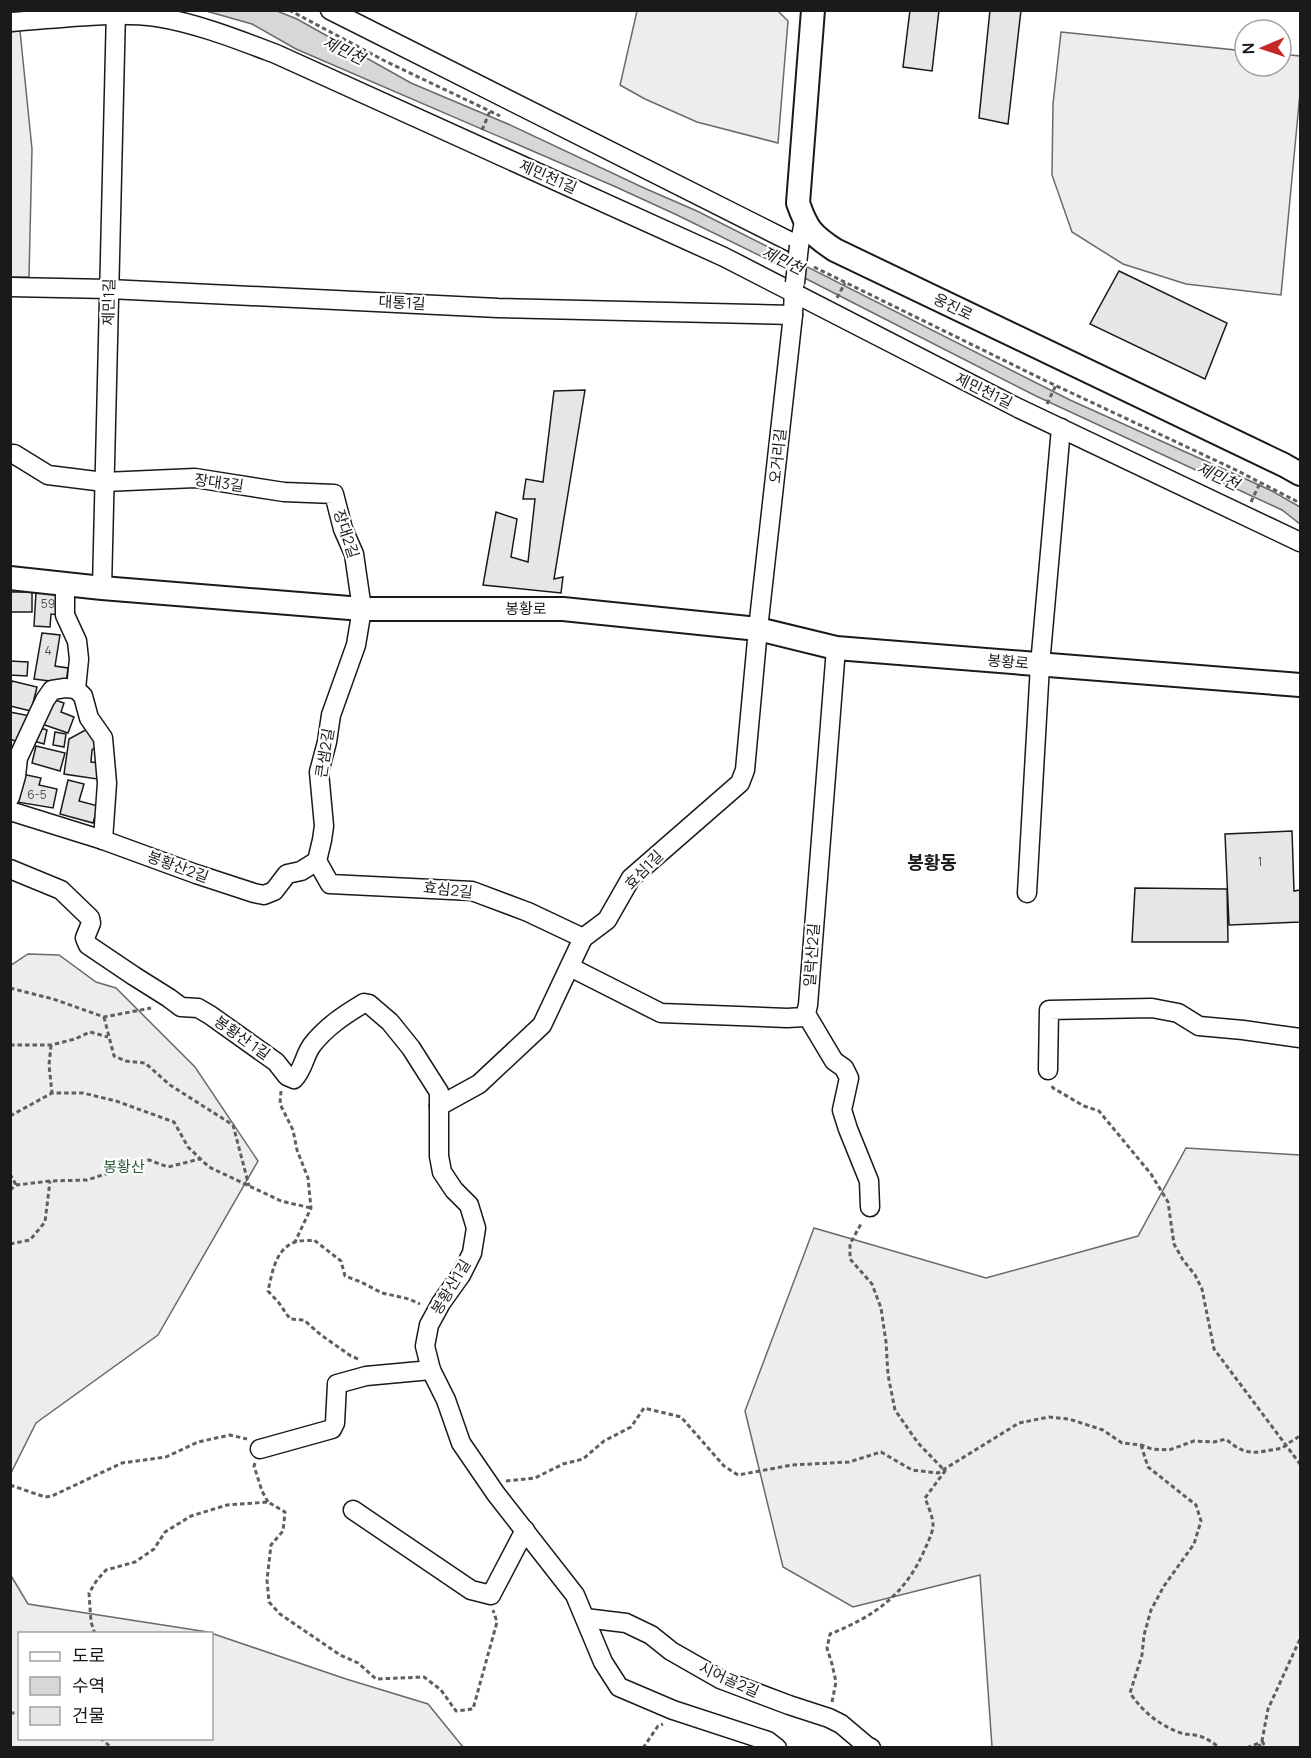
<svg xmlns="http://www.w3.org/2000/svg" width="1311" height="1758" font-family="Manrope,'Noto Sans KR',sans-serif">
<rect width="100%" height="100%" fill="#fff"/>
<g fill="#ededed" stroke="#6a6a6a" stroke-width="1.5" fill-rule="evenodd">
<polygon points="637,11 778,11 788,21 778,143 697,122 645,99 620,85"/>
<polygon points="20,31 32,149 29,277 10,277 10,32"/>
<polygon points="1061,32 1245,51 1245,66 1281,66 1281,54 1300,56 1300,93 1281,295 1186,284 1123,264 1072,232 1052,175 1053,104"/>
<polygon points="28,954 59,955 96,982 116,988 195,1067 258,1161 158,1335 36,1423 11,1473 10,966"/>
<polygon points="1186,1148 1300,1155 1300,1747 992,1747 980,1575 853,1607 783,1567 745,1411 814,1228 986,1278 1138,1236"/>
<path d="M10 1574 28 1604 208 1632 346 1679 428 1704 463 1747H11ZM20 1634H212V1738H20Z"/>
</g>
<polygon fill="#d7d7d7" stroke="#6a6a6a" stroke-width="1.5" points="206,11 277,11 297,19 411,83 508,124 644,188 697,211 1070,400 1270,490 1300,507 1300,524 1282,510 1036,396 787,269 677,215 616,187 296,49 252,24"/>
<g fill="#e6e6e6" stroke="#1a1a1a" stroke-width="1.5">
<polygon points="910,10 939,10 932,71 903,67"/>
<polygon points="990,10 1021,10 1008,124 979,118"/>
<polygon points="1119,271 1227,323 1205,379 1090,324"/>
<polygon points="585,390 554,579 563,577 561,593 483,585 496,512 517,519 511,557 528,562 535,499 523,499 526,479 543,482 554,391"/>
<rect x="10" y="592" width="22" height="20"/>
<polygon points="36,592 61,593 59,615 51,614 50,627 34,626"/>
<polygon points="42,633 60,635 55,666 68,668 66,683 34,679"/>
<polygon points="10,661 28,662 27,676 10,675"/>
<polygon points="12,681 37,687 31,711 10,706 10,689"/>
<polygon points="49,698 64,703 61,712 74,717 68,733 39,723"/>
<polygon points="10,712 30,716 20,743 10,739"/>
<polygon points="38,727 47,730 44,744 34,741"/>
<polygon points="91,727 99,743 92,750 91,762 100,763 97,779 64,774 69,739"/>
<polygon points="55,732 66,734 64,747 53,745"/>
<polygon points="36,746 65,753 60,771 32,763"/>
<polygon points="22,774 41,778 39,785 57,789 53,808 17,802"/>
<polygon points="68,780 84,784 79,801 98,806 93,823 60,814"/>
<polygon points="1292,831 1294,891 1300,890 1300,922 1229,925 1225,834"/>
<polygon points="1135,888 1227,889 1228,942 1132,942"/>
</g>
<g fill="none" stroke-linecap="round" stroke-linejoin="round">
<g stroke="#1a1a1a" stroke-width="21">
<g id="minor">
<polyline points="330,10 799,246 804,222"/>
<path d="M10 22C57 19 111 11 157 17 196 23 239 40 276 54L724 257 1018 408 1300 542"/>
<polyline points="10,287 109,289 498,308 793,315"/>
<polyline points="10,454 14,454 48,475 104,482 195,478 284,492 334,494 343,529 354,554 362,609 356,645 331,715 327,742 319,772 324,826 322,840 317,861 301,871 287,874 274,891 264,895 254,893 196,874 103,840 10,811"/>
<polyline points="65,584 65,615 77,641 79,659 76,689 83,696 89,718 103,738 107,783 103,840"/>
<polyline points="102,588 116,10"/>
<polyline points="10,797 16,776 18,758 45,700 52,690 65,688 76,689"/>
<polyline points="317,861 330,884 472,891 528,912 583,938"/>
<path d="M10 869 61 890 90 918 91 923 85 938 88 945 134 976 169 998 181 1007 198 1008 210 1015 276 1062 287 1076 294 1079C304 1068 304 1056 312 1045 326 1027 344 1015 364 1003L369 1004 390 1022 411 1048 439 1092V1156L442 1172 454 1190 469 1205 476 1228 472 1253 461 1275 441 1303 429 1325 425 1346 431 1370 446 1400 461 1443 496 1494 575 1595 603 1662 619 1687 673 1710 768 1741 777 1748"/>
<polyline points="1027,893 1040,665 1061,428"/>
<polyline points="570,967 661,1013 787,1018 805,1017 808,1005 836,648"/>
<polyline points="806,1014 834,1061 844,1068 849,1078 842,1110 848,1129 869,1181 870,1207"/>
<polyline points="1048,1070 1049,1010 1152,1008 1178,1013 1199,1026 1243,1030 1300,1038"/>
<polyline points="439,1106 479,1084 542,1025 583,938 607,920 631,878 740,783 745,770 758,629 793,315 794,285"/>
<polyline points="260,1449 332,1429 335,1423 337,1384 366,1376 431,1370"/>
<polyline points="353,1510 471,1590 491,1595 525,1530"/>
<polyline points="585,1618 626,1623 651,1635 671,1651 720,1679 789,1705 829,1718 841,1724 867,1746 871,1748"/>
</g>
</g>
<g stroke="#1a1a1a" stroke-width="26">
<g id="major">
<path d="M813 10 798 203C807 229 812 235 835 250L1284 465 1300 474"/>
<polyline points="10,578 102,588 362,609 563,609 758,629 836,648 1300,685"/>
</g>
</g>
<g stroke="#5f5f5f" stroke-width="3" stroke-dasharray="4.5 3" stroke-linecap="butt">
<polyline points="289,10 385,61 500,116"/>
<polyline points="482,130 490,111"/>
<polyline points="814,267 1046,381 1236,470 1300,503"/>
<polyline points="837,298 845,283"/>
<polyline points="1047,404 1056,385"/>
<polyline points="1251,502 1260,483"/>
<polyline points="10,988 53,999 104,1017 151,1008"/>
<polyline points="104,1017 114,1056 126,1061 145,1063 170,1085 233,1125 249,1186"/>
<polyline points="10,1045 51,1045 75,1039 90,1032 108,1037"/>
<polyline points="51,1045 49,1065 52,1093"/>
<polyline points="1052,1086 1053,1088 1084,1106 1099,1111 1151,1174 1168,1202 1174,1244 1183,1260 1195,1275 1202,1289 1214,1349 1300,1464"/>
<polyline points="281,1091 280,1104 293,1130 297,1150 308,1178 311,1208 295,1242"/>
<polyline points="10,1116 52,1093 83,1093 116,1101 174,1122 188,1147 209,1167 281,1201 311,1208"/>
<polyline points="10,1174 16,1185"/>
<polyline points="10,1190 16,1185 50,1181 87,1180 149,1160 168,1167 200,1159"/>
<polyline points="10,1244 30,1240 45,1222 50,1181"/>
<path d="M358 1359 351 1356 321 1335 304 1320 290 1319 279 1303 268 1291C272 1274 275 1249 295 1242 300 1240 308 1241 314 1240L341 1261 345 1276 361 1282 382 1293 409 1299 420 1304"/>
<path d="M1141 1445 1148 1467 1196 1505 1201 1521 1194 1544 1164 1586 1151 1610 1144 1635 1142 1655 1130 1693C1143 1712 1159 1725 1181 1733 1187 1735 1193 1734 1199 1736 1207 1738 1213 1743 1220 1748"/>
<polyline points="255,1463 254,1466 262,1491 268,1502"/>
<path d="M506 1481 535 1478 563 1464 583 1459 604 1441 631 1427 644 1408 681 1417 724 1466 738 1475 792 1465 849 1462 881 1452 912 1470 938 1473 1019 1423 1049 1417 1069 1419 1103 1430 1122 1443 1141 1445 1152 1449 1169 1450 1194 1441 1214 1442 1226 1439C1247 1458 1257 1452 1283 1448 1287 1442 1295 1441 1300 1435"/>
<polyline points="10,1485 45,1497 52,1496 122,1463 166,1457 198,1442 230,1435 247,1439"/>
<polyline points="95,1634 91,1622 89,1593 97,1580 106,1570 135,1562 154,1549 165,1532 191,1516 227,1505 268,1502 285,1512 283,1531 271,1545 267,1580 269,1602 280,1614 340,1655 358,1663 376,1679 424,1677 441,1690 456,1711 473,1709 497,1622 493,1610"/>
<path d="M832 1702 836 1682 832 1664 827 1648 830 1634C873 1617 905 1595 924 1551 927 1544 933 1533 933 1525 933 1517 928 1506 925 1498L945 1471 918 1443 895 1410 888 1375 886 1342 881 1308 872 1284 850 1259V1244L862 1222"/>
<polyline points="10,1713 20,1713"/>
<polyline points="100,1738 112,1748"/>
<polyline points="1262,1741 1266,1748"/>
<polyline points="643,1748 658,1726 663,1724"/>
<polyline points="1247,1748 1261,1742"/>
<polyline points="1258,1748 1262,1741 1268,1709 1300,1639"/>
</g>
<use href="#minor" stroke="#fff" stroke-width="18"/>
<use href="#major" stroke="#fff" stroke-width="22"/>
<g stroke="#1a1a1a" stroke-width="21" stroke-linecap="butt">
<polyline id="minor-bridge" points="795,283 799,246"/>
</g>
<use href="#minor-bridge" stroke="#fff" stroke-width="18"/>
</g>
<g text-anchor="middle" stroke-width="4.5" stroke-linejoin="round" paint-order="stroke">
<g font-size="12" fill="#4d4d4d">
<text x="48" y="608">59</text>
<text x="48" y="655">4</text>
<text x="37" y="799">6-5</text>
<text x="1260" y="866">1</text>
</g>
<g font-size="15" fill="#1a1a1a" stroke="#fff">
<text transform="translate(548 177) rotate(24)" y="5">제민천1길</text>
<text transform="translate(109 302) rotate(-89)" y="5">제민1길</text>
<text transform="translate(402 303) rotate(3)" y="5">대통1길</text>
<text transform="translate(953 307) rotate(26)" y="5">웅진로</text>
<text transform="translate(984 391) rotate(26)" y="5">제민천1길</text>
<text transform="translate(778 456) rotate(-84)" y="5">오거리길</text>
<text transform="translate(219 483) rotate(8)" y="5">장대3길</text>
<text transform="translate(346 534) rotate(72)" y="5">장대2길</text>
<text x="526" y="614">봉황로</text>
<text transform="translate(1008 662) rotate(5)" y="5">봉황로</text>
<text transform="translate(325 753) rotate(-81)" y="5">큰샘2길</text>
<text transform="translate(178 867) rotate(20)" y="5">봉황산2길</text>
<text transform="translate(644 870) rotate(-46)" y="5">효심1길</text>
<text transform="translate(448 890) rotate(6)" y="5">효심2길</text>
<text transform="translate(812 955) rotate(-86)" y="5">일락산2길</text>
<text transform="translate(242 1038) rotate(35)" y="5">봉황산 1길</text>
<text transform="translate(451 1287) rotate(-59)" y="5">봉황산1길</text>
<text transform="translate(729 1680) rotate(24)" y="5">시어골2길</text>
</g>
<g font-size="15" fill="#2b5a34" stroke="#fff">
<text x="124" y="1172">봉황산</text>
</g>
<g font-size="16" font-style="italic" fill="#1a1a1a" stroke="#fff">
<text transform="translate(344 50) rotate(26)" y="6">제민천</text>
<text transform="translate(783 260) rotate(26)" y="6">제민천</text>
<text transform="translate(1218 476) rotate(25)" y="6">제민천</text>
</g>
<g font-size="18" font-weight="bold" fill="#1a1a1a" stroke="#fff">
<text x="932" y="869">봉황동</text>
</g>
</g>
<rect width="1311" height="1758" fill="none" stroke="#1a1a1a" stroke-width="24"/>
<rect x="18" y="1632" width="195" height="108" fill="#ffffff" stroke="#a3a3a3" stroke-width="1.5"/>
<rect x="30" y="1652" width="30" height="9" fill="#ffffff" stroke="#a3a3a3" stroke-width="1.5"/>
<text x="72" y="1662" font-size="18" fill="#1a1a1a">도로</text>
<rect x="30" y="1677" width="30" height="18" fill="#d7d7d7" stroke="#a3a3a3" stroke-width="1.5"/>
<text x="72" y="1692" font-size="18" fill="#1a1a1a">수역</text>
<rect x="30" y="1707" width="30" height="18" fill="#e6e6e6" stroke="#a3a3a3" stroke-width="1.5"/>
<text x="72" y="1722" font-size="18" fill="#1a1a1a">건물</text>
<g transform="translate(1263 48) rotate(268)"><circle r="28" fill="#ffffff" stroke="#a3a3a3" stroke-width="1.5"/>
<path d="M0-4.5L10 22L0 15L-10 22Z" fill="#c62828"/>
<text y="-9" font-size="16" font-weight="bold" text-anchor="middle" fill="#1a1a1a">N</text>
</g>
</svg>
